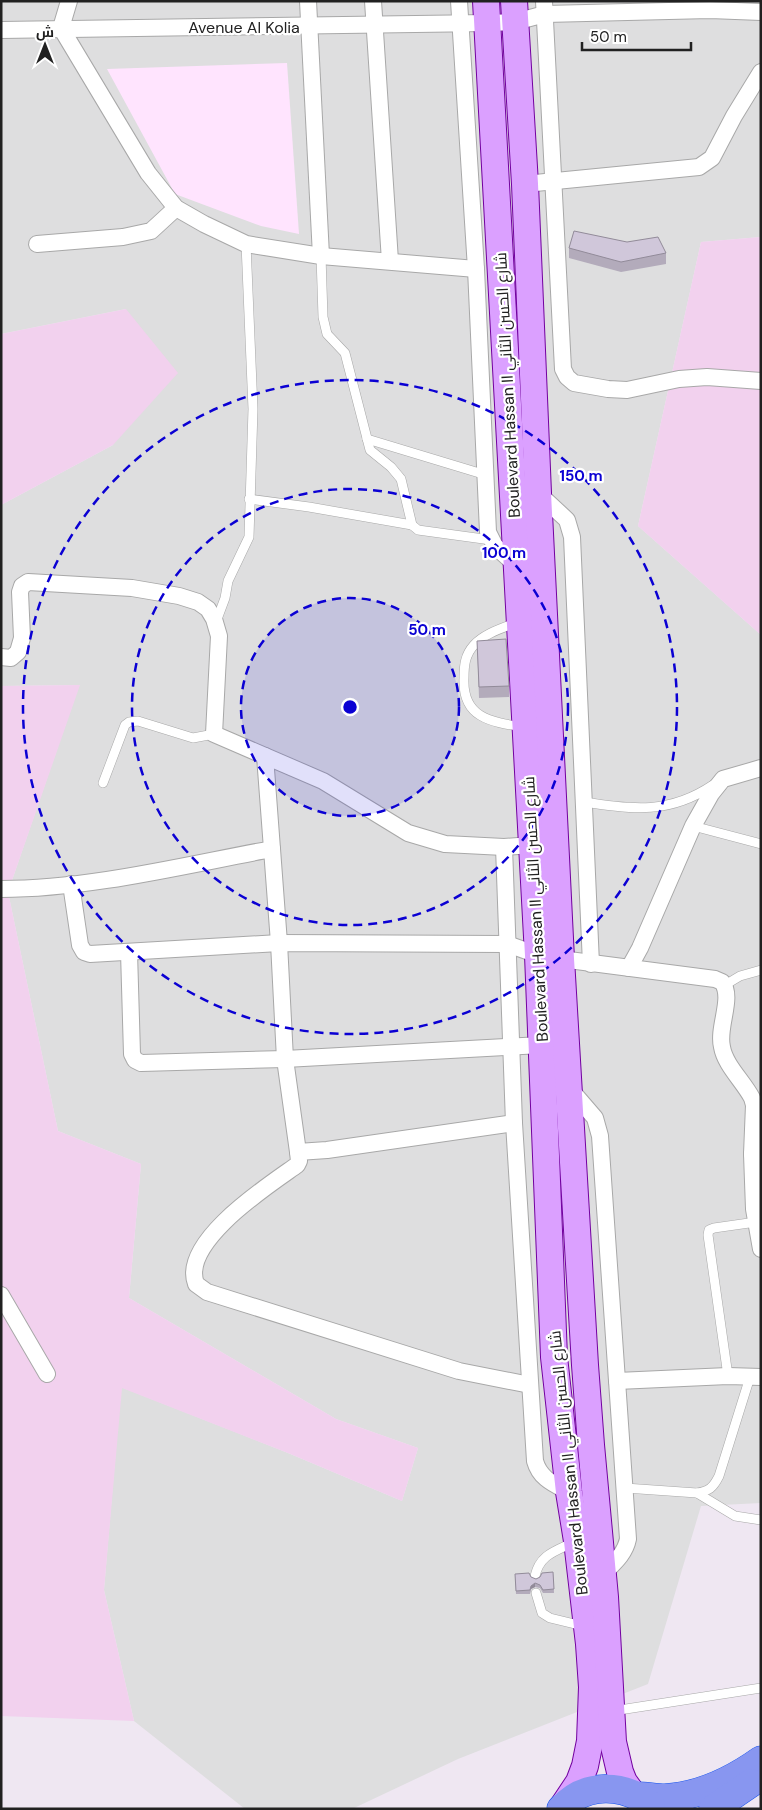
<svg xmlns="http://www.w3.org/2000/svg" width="762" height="1810" font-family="'DM Sans',Cairo,sans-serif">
<rect width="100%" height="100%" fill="#efe7f2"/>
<polygon fill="#dededf" points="1,1 761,1 761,237 701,242 638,526 761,635 761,1503 701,1506 648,1684 458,1759 352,1809 245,1809 134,1721 104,1590 121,1387 288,1453 402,1501 418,1448 336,1419 129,1298 141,1164 58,1131 8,892 79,685 1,686 1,505 113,445 126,309 1,334"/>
<polygon fill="#ffe4fe" points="287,63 299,234 261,226 175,194 107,69"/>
<g fill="#f2d1ee">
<polygon points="761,237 761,635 638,526 701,242"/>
<polygon points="126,309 178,373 113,445 1,505 1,334"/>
<polygon points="80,685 8,892 58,1131 141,1164 129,1298 336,1419 418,1448 402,1501 288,1453 122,1388 104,1590 134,1721 1,1716 1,686"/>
</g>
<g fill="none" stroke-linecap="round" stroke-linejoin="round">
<g stroke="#a8a8a8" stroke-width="10">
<g id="lane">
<polyline points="321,256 323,317 327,334 345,353 370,450 391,467 401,479 412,525 418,530 491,540"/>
<polyline points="367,439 486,475"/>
<polyline points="249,499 309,507 412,525"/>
<polyline points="216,622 225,598 228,581 249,537 253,409 246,244"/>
<path d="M518 622C503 628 485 633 474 645 465 655 464 665 464 678 462 718 491 722 523 727"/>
<polyline points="103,783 125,725 129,722 138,721 193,738 214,734"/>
<path d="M584 802C633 810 670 814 713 785"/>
<polyline points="693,826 761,844"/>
<polyline points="725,985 740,976 761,970"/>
<polyline points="728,1376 708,1235 709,1230 714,1228 756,1222"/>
<path d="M625 1488 697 1493C709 1491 713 1488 719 1476L750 1377"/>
<polyline points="697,1493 735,1516 761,1520"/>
<path d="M535 1576C540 1554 556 1551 574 1542"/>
<polyline points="536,1593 542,1613 550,1618 583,1626"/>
<polyline points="613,1711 761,1688"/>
</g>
</g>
<g stroke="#a8a8a8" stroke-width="18">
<g id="street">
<polyline points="69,1 61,28 148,173 176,208 204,224 246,244 321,256 476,269"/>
<polyline points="308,1 321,256"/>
<polyline points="373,1 390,261"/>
<polyline points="459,1 476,269 488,532 495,546 517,566"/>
<polyline points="544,1 563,369 567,377 574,383 608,389 627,390 679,379 707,377 761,381"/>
<polyline points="1,30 487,23 515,22 545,14 710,10 761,12"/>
<polyline points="525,184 699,167 712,158 734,116 761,72"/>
<polyline points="37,244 123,237 151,231 176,208"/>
<polyline points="538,493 567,520 572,537 591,964"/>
<polyline points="1,657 11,658 18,652 22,638 20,592 22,586 28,582 132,588 179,596 198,602 208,609 214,619 219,636 214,734 323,781 408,833 445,844 504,847 532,845"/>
<polyline points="265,756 272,849"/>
<path d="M504 847 514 1123 535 1461C540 1479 554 1484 569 1492"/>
<path d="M71 884 80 945 84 952 90 954 279 943 507 944 538 955 561 959 715 979 722 982C734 998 717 1027 722 1047 725 1065 743 1081 752 1098L754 1105 752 1154H761"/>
<path d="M1 889C90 889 185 865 272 849L279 943 285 1059 298 1152 327 1150 514 1123"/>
<polyline points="129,952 132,1054 135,1060 141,1063 285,1059 542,1045"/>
<polyline points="629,968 640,948 693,826 711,794 723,779 761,768"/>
<path d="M570 1089 595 1118 600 1136 628 1539C625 1554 614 1563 603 1574"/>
<path d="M298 1152 299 1161 297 1165C269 1185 180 1242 196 1284L207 1292 459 1371 530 1385"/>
<polyline points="752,1154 754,1209 761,1249"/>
<polyline points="1,1295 47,1374"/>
<polyline points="617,1381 728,1376 761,1377"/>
</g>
</g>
<g stroke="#72009f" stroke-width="28">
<g id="primary">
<polyline points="486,1 538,955 554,1357 569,1492 577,1541 589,1644 592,1687 590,1741 585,1766 579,1782 561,1809"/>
<polyline points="514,1 525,184 538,493 561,959 585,1365 591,1445 605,1597 613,1742 620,1772 624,1782 632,1793"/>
</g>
</g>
<g stroke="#1756ed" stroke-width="29">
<g id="highway">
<path d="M638 1796C646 1796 656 1798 665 1798 699 1796 733 1780 761 1760"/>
<path d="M561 1809C585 1782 625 1783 651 1806"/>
<polyline points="713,1809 751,1783"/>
</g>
</g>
<use href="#lane" stroke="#fff" stroke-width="9"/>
<use href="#street" stroke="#fff" stroke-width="16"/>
<use href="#primary" stroke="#dba0ff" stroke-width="26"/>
<use href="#highway" stroke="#8896f0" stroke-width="28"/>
</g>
<g fill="#b3abbb">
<polygon points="569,248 666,253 666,264 621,272 569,258"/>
<polygon points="477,641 509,686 509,697 479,698"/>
<polygon points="553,1572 554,1593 543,1593 540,1588 535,1587 531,1589 530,1594 516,1594 515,1574 536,1579"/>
</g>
<polygon fill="#928b99" points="535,1583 535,1587 531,1589 530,1594 531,1586"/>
<g fill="#d0c7da" stroke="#928b99">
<polygon points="574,231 627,242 658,237 666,253 621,262 569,248"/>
<polygon points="506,639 509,686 479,687 477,641"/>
<polygon points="553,1572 554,1589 543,1590 540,1585 535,1583 531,1586 530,1590 516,1591 515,1574 529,1573 531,1577 536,1579 540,1577 542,1573"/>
</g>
<circle cx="350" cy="707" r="109" fill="#0b00d3" fill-opacity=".12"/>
<g fill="none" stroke="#0b00d3" stroke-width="2.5" stroke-dasharray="9 6">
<circle cx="350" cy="707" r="109"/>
<circle cx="350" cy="707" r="218"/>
<circle cx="350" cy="707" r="327"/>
</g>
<g text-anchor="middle" stroke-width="4.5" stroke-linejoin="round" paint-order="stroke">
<g font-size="16" fill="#212121" stroke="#fff">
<text x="244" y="33">Avenue Al Kolia</text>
<text transform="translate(507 385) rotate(-93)" y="6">Boulevard Hassan II شارع الحسن الثاني</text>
<text transform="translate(535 909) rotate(-93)" y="6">Boulevard Hassan II شارع الحسن الثاني</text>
<text transform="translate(568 1463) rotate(-96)" y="6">Boulevard Hassan II شارع الحسن الثاني</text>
</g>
</g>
<circle cx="350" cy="707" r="8" fill="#0b00d3" stroke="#fff" stroke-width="2.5"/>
<g font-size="15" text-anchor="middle" font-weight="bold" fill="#0b00d3" stroke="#fff" stroke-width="4.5" stroke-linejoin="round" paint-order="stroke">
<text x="581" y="481">150 m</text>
<text x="504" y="558">100 m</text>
<text x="427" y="635">50 m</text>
</g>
<rect width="762" height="1810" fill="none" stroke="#212121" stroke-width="5"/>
<g transform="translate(45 45)" stroke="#ffffff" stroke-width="4" paint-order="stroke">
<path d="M0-4L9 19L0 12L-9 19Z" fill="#212121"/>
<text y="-8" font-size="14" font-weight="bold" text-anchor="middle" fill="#212121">ش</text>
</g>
<path d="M582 42v8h109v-8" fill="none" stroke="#212121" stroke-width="2.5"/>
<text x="590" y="42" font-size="15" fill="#212121" stroke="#ffffff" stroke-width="4" paint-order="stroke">50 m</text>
</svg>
